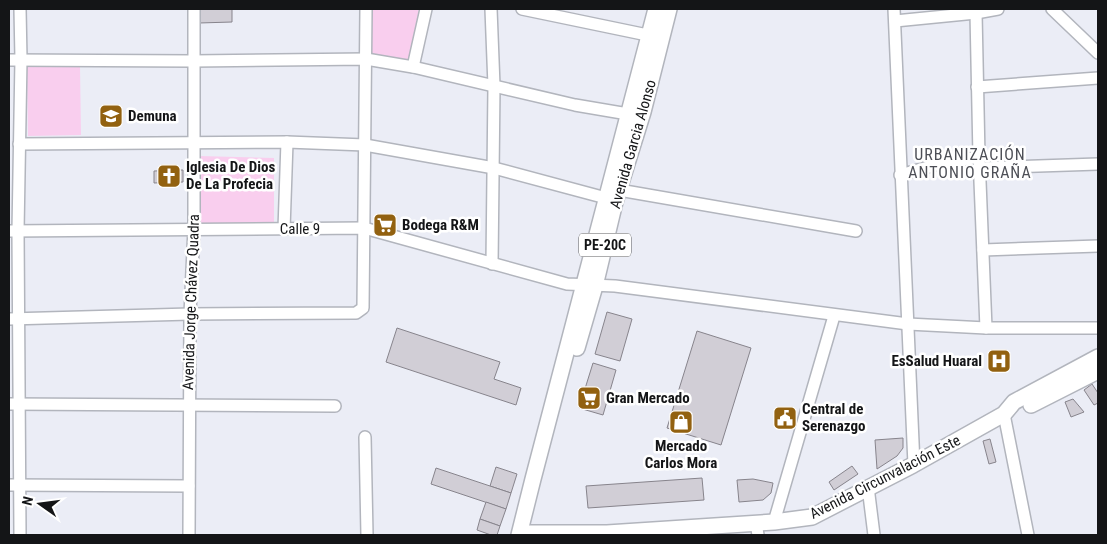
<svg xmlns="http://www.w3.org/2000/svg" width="1107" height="544" font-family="'Roboto Condensed',sans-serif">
<rect width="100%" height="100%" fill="#ebedf6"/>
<g fill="#f9ceee">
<polygon points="370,9 419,9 408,61 370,57"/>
<polygon points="80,66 81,135 28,136 27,67"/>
<polygon points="199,156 274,158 274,227 197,226"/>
</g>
<g fill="#d1ced6" stroke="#87848c">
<polygon points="199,9 232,9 232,22 199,23"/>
<polygon points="183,170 183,182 154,183 154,171"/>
<polygon points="607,312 632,319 620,361 595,354"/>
<polygon points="397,328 500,362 494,379 521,388 516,405 386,362"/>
<polygon points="697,331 751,348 721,445 667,428"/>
<polygon points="593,363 616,370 603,415 579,408"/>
<polygon points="1092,384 1098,393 1098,403 1094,405 1084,390"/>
<polygon points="1073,399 1084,412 1071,417 1065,402"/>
<polygon points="903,438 903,448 897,456 877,469 875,440"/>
<polygon points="990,439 996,462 989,464 983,441"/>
<polygon points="852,466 858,474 834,490 829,482"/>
<polygon points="496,467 517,474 511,493 490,486"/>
<polygon points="436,468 511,493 506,509 431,484"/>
<polygon points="702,478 704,500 588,508 586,486"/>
<polygon points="753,479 773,483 771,493 763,500 739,502 737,480"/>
<polygon points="486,502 506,509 500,526 480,519"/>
<polygon points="480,519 500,526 497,535 491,535 477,530"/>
</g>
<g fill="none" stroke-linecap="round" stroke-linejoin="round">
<g stroke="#b2b5bd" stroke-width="14">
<g id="minor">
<polyline points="20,9 21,59 18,231 20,535"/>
<polyline points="491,9 494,86 492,264"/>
<polyline points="522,9 657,37"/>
<polyline points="894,9 914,465"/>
<polyline points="1052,9 1098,53"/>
<polyline points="976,13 979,157 986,328"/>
<polyline points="895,21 976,13 998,9"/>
<polyline points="9,60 193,61 366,59 413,67 575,105 628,114 636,113"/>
<polyline points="413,67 426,9"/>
<polyline points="977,87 1098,78"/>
<polyline points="19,144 287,142 365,145 494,168 606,198"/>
<polyline points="980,168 1098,164"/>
<polyline points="900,175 939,164 979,157"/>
<polyline points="619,190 856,231"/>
<polyline points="284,229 287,142"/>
<polyline points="9,231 364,228 567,284 615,286 908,324 986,328 1098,328"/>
<polyline points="983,250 1098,246"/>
<polyline points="9,319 190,314 356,313 363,308 366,9"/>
<polyline points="9,404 335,406"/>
<polyline points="1004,414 1028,535"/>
<polyline points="365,437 367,535"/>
<polyline points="9,485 189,486"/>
<polyline points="868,487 874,535"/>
<polyline points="774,522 834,316"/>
<polyline points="756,523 758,535"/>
<polyline points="189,535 190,314 194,228 194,9"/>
</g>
</g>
<g stroke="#b2b5bd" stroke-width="18">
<g id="major">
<polyline points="577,348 595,286 615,202 643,112 669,9"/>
<polyline points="1031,405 1098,371"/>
<polyline points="521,533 607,533 774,522 812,517 913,465 1004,414 1014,402 1098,357"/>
<polyline points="519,535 533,479 656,9"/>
</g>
</g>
<use href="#minor" stroke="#fff" stroke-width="11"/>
<use href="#major" stroke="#fff" stroke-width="15"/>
</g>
<defs>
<g id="school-square" transform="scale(1.25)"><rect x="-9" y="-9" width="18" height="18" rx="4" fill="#926110" stroke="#fff"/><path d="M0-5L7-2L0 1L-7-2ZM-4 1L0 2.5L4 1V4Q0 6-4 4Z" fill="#fff"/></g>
<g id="church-square" transform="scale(1.25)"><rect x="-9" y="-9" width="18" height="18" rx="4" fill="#926110" stroke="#fff"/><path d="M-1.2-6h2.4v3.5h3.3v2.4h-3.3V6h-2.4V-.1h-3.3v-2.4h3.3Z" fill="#fff"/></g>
<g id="supermarket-square" transform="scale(1.25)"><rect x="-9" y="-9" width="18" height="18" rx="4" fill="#926110" stroke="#fff"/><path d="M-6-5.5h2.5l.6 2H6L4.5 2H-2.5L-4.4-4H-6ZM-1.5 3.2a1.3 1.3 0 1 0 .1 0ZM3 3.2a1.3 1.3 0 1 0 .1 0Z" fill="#fff"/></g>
<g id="hospital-square" transform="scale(1.25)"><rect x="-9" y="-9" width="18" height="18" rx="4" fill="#926110" stroke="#fff"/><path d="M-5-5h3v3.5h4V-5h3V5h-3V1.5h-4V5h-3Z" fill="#fff"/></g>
<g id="civic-square" transform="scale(1.25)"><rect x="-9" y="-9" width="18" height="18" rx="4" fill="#926110" stroke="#fff"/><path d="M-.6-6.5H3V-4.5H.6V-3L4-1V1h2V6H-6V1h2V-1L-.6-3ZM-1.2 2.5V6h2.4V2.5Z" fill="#fff"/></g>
<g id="shop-square" transform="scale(1.25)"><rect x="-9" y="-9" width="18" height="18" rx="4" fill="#926110" stroke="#fff"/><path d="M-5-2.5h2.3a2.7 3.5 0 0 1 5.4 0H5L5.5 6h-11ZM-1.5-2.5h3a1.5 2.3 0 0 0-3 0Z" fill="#fff"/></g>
</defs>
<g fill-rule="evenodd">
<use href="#school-square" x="111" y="116"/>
<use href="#church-square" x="169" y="176"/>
<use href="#supermarket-square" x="385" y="225"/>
<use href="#hospital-square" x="999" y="361"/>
<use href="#supermarket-square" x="589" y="398"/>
<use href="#civic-square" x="785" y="418"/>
<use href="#shop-square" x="681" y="422"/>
</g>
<g text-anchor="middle" stroke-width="5" stroke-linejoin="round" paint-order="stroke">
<rect fill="#fff" stroke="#5a5b5d" stroke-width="1" x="579" y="233.5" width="52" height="23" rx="4"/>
<g font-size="14" font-weight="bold" fill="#141517">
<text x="605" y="250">PE-20C</text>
</g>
<g font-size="15" font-weight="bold" fill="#141517" stroke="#fff" text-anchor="start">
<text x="128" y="121">Demuna</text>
<text x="186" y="172">Iglesia De Dios<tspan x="186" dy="17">De La Profecia</tspan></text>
<text x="402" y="230">Bodega R&amp;M</text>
<text x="982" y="366" text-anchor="end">EsSalud Huaral</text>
<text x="606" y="403">Gran Mercado</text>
<text x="802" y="414">Central de<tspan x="802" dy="17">Serenazgo</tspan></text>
<text x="681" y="451" text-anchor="middle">Mercado<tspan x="681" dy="17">Carlos Mora</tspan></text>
</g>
<g font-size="15" fill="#141517" stroke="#fff">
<text transform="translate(633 144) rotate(-74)" y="5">Avenida Garcia Alonso</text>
<text x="300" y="234">Calle 9</text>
<text transform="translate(191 302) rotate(-88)" y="5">Avenida Jorge Chávez Quadra</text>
<text transform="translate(885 477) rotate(-27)" y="5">Avenida Circunvalación Este</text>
</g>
<g font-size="16" letter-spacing="1" fill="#4d4f56" stroke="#fff">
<text x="970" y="160">URBANIZACIÓN<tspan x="970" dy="18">ANTONIO GRAÑA</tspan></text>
</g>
</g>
<rect width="1107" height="544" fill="none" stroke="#141517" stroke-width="20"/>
<g transform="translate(40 504) rotate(284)" stroke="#ffffff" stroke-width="4" paint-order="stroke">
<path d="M0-4L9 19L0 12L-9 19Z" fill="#141517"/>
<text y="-8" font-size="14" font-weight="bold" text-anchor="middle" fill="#141517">N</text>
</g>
</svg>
